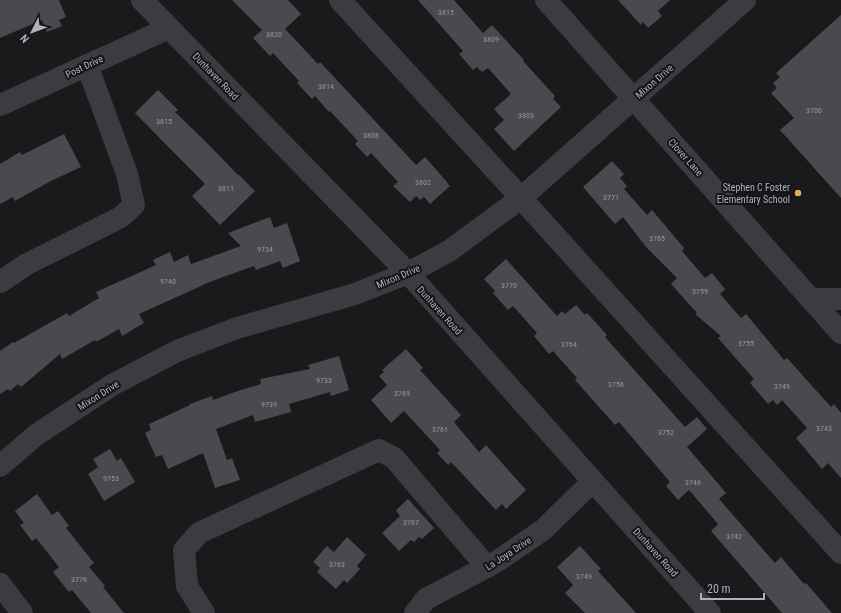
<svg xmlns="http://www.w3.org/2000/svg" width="841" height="613" font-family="'Roboto Condensed',sans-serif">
<rect width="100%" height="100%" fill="#1a1a1c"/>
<g fill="#494a4e">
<polygon points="0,0 59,0 66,17 59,20 62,26 47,32 42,20 0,38"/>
<polygon points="232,0 288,0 301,14 285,29 318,64 320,62 416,165 425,157 447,182 447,183 450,186 430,204 424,197 420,200 416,196 410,202 393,186 398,182 371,153 367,157 355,144 358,141 330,111 329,112 315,96 312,99 297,83 299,81 273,53 270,56 253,38 262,30"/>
<polygon points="418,0 454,0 483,33 492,25 524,60 523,61 555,96 553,99 561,107 514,151 494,129 504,120 494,109 511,94 488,68 482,72 477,67 473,70 459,54 463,51"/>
<polygon points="618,0 670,0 658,11 662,16 648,28 643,22 641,25"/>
<polygon points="841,15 841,198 780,130 794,118 771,93 777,88 773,83 780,77 776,73"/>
<polygon points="158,90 178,110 175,112 208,144 238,175 239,175 255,191 220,225 192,196 205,184 135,113"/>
<polygon points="64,134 81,167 49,182 15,201 13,197 0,204 0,164 20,152 22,155"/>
<polygon points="612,161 624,174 620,178 627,186 624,189 647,215 652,210 684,248 682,251 705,278 712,273 725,289 720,294 741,318 746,314 784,360 787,358 831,407 834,404 841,413 841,478 828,463 822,469 796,438 807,428 782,400 777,405 773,400 768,404 750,383 754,379 718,338 721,336 695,314 697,313 671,284 677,278 646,247 623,217 615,224 583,187"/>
<polygon points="270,217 274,228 287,223 300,261 283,268 280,261 256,270 254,266 212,281 139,314 144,323 122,336 119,329 96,342 95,340 62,359 60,354 21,387 18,384 10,391 8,389 0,394 0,351 13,342 14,343 67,313 69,316 99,298 96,292 156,265 153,260 170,252 174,262 188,255 191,264 241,246 228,233"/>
<polygon points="506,259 557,316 562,311 565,314 576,305 585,315 587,313 607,335 605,337 685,427 697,417 707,429 687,447 726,493 719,499 775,563 781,557 804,584 806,583 832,613 782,613 711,531 718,524 689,490 678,500 666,486 670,482 619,422 615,425 575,380 577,378 553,351 549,354 534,336 537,333 513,306 508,310 493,293 495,291 484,279"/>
<polygon points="406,349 423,368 420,370 461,415 454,422 479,452 486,445 526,490 506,509 502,504 496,510 451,462 448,465 437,453 440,450 404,411 391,423 371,400 387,385 379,376 384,372 382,370"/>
<polygon points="339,356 349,390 331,396 330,392 289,404 291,412 255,422 253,415 216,429 227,460 232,458 240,480 215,488 203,453 168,469 162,455 156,457 145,433 151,430 149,424 190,405 190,404 212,396 213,400 238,391 261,384 260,379 310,369 308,365"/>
<polygon points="110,449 117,461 121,458 135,482 104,501 88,474 98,467 93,459"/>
<polygon points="37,494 52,515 58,511 69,526 66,528 94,563 89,567 105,586 103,587 124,613 91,613 72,590 69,592 53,572 59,567 36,538 32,541 20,525 24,523 15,511"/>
<polygon points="408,499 434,528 422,539 419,537 414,542 411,540 399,551 382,533 400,516 396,510"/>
<polygon points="347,537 366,555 357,566 360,569 347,583 344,580 336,589 317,572 320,568 313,562 327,546 334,552"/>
<polygon points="580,546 601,569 598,571 636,613 585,613 565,593 573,585 557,567"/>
</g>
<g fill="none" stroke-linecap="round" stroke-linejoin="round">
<g stroke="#3b3c40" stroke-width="22">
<polyline points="142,0 408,273 710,613"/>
<polyline points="340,0 521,198 841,553"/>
<polyline points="546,0 841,333"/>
<polyline points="0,105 169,28"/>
<polyline points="0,282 27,264 121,217 134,205 127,174 87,65"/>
<polyline points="811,299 841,299"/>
<polyline points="0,466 36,435 112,385 177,351 237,328 355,294 408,273 449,251 521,198 745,0"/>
<polyline points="0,584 22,613"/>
<polyline points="204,613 187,586 184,550 199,533 379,450 394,458 487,567"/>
<polyline points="415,613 426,599 496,562 543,530 593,481"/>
</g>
</g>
<circle fill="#deb24f" stroke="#151517" stroke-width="1.5" cx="798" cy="193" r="4"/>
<g text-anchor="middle" stroke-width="4" stroke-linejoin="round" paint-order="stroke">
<g font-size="8" fill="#95979f">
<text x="446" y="15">3815</text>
<text x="274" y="37">3820</text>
<text x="491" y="42">3809</text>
<text x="326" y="89">3814</text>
<text x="814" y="113">3700</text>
<text x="526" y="118">3803</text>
<text x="164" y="124">3815</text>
<text x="371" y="138">3808</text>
<text x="423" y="185">3802</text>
<text x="226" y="191">3811</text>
<text x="611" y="200">3771</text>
<text x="657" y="241">3765</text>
<text x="265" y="252">9734</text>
<text x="168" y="284">9740</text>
<text x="509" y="288">3770</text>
<text x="700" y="294">3759</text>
<text x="746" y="346">3755</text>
<text x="569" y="347">3764</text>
<text x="324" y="383">9733</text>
<text x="616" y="387">3756</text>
<text x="782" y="389">3749</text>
<text x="402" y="396">3769</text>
<text x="269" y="407">9739</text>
<text x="824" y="431">3743</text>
<text x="440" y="432">3761</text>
<text x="666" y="435">3752</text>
<text x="111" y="481">9753</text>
<text x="693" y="485">3746</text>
<text x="411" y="525">3767</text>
<text x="734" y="539">3742</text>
<text x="337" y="567">3763</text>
<text x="584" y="579">3749</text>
<text x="79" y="582">3776</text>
</g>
<g font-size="10" fill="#aeb1ba" stroke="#151517">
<text transform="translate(84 66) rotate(-25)" y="4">Post Drive</text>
<text transform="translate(216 76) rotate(46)" y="4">Dunhaven Road</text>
<text transform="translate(654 81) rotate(-41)" y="4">Mixon Drive</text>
<text transform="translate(686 157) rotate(48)" y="4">Clover Lane</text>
<text transform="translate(398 276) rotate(-23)" y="4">Mixon Drive</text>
<text transform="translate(440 310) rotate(48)" y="4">Dunhaven Road</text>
<text transform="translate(98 395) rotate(-32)" y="4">Mixon Drive</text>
<text transform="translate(656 552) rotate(48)" y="4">Dunhaven Road</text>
<text transform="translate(508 553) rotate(-33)" y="4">La Joya Drive</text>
</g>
<g font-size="10" fill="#aeb1ba" stroke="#151517" text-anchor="end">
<text x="790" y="191">Stephen C Foster<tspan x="790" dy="12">Elementary School</tspan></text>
</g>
</g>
<g transform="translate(32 32) rotate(228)" stroke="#151517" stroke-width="3" paint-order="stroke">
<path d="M0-3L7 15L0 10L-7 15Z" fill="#aeb1ba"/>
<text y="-6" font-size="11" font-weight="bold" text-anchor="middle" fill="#aeb1ba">N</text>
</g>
<path d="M701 593v6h63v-6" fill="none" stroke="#aeb1ba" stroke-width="2"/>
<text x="707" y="593" font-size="12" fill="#aeb1ba" stroke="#151517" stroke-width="3" paint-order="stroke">20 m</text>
</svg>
